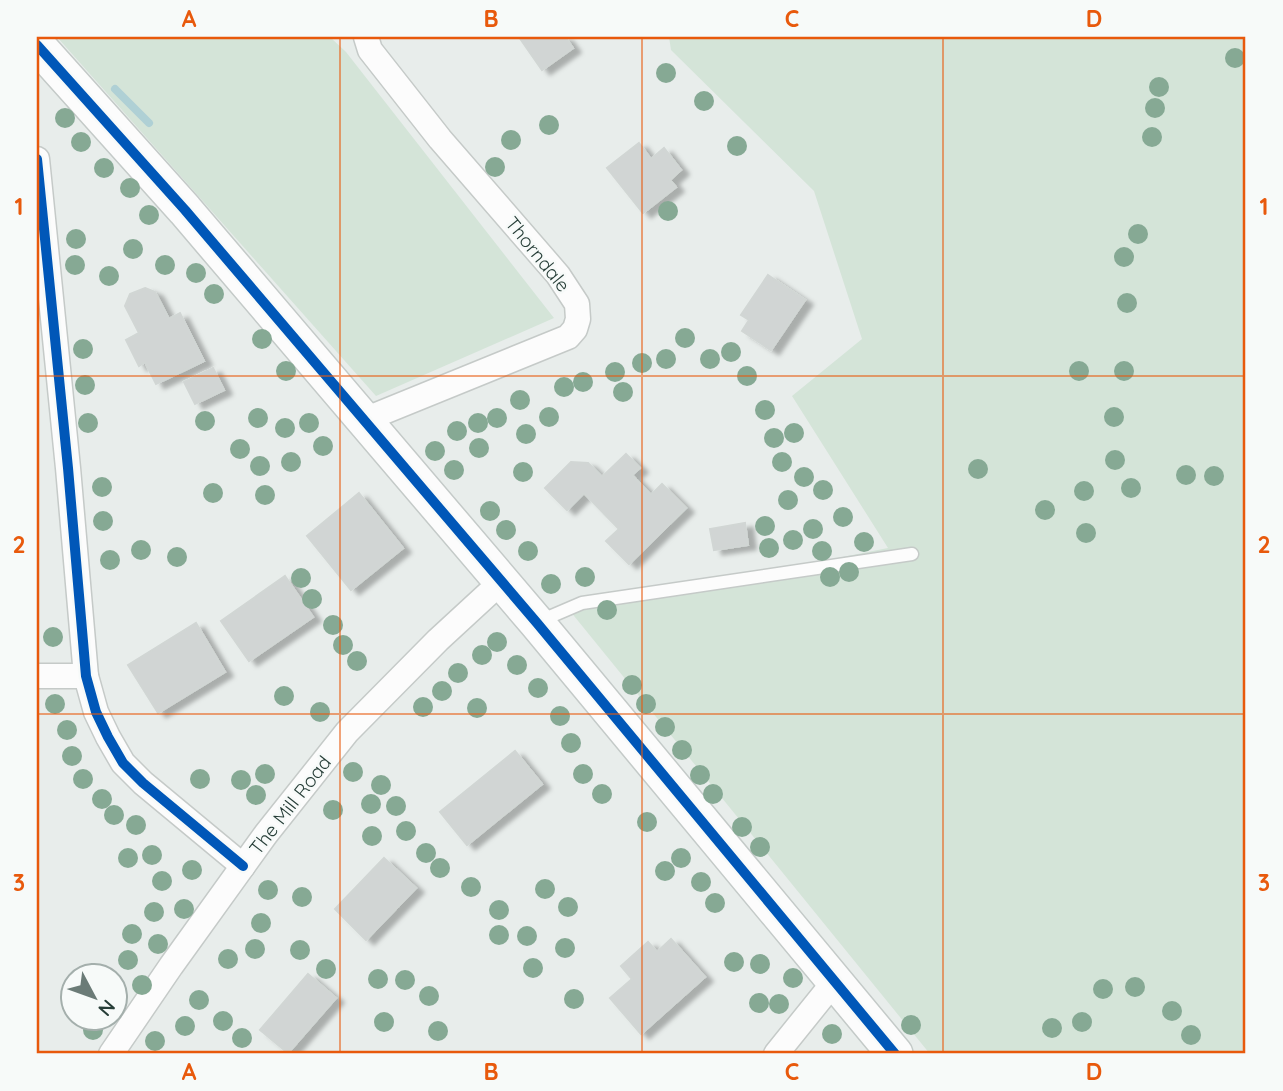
<svg xmlns="http://www.w3.org/2000/svg" width="1283" height="1091" font-family="Quicksand,sans-serif">
<defs>
<filter id="shadow"><feDropShadow dx="8" dy="4.5" stdDeviation="2" flood-color="#0004"/></filter>
</defs>
<rect width="100%" height="100%" fill="#e8edeb"/>
<g fill="#d4e4d8">
<polygon points="57,37 330,37 346,52 554,318 376,396"/>
<polygon points="669,37 1246,37 1246,1054 930,1054 570,611 888,548 792,396 862,339 814,191 671,50"/>
</g>
<g fill="none" stroke-linecap="round" stroke-linejoin="round">
<polyline stroke="#afd0d5" stroke-width="8" points="115,89 149,123"/>
</g>
<g fill="#d1d5d4" stroke="#d1d6d4" stroke-width="2" filter="url(#shadow)">
<polygon points="519,37 565,37 573,48 542,70"/>
<polygon points="639,143 651,159 664,148 681,170 670,180 676,187 643,213 607,168"/>
<polygon points="768,275 805,300 771,350 742,331 749,320 741,315"/>
<polygon points="145,288 155,292 169,319 180,313 204,361 156,384 145,362 139,366 126,340 139,333 125,306 130,294"/>
<polygon points="213,368 224,390 195,404 184,382"/>
<polygon points="626,454 640,468 632,475 651,495 662,484 686,508 629,564 606,541 619,529 584,493 567,510 545,488 571,462 588,463 602,477"/>
<polygon points="359,493 403,548 351,590 307,536"/>
<polygon points="745,523 748,545 714,550 710,529"/>
<polygon points="285,576 313,617 249,661 221,621"/>
<polygon points="196,623 225,672 158,713 128,665"/>
<polygon points="515,751 542,784 467,845 440,812"/>
<polygon points="384,858 416,888 366,940 335,909"/>
<polygon points="671,939 705,977 641,1034 610,998 632,979 621,966 648,942 657,952"/>
<polygon points="308,974 336,998 288,1053 260,1030"/>
</g>
<g fill="none" stroke-linecap="round" stroke-linejoin="round">
<g stroke="#c5cac8" stroke-width="15">
<polyline id="lane" points="540,621 582,603 912,554"/>
</g>
<g stroke="#c5cac8" stroke-width="27">
<g id="street">
<polyline points="37,159 68,468 86,676 96,712 108,737 123,763 143,783 243,866"/>
<polyline points="364,420 568,337 575,329 578,319 577,304 558,275 440,139 370,50 366,37"/>
<polyline points="37,676 86,676"/>
<polyline points="111,1054 171,966 266,834 347,732 438,640 501,582"/>
<polyline points="776,1054 834,982"/>
</g>
</g>
<g stroke="#c4cac8" stroke-width="38">
<polyline id="secondary" points="37,45 185,210 537,623 895,1054"/>
</g>
<use href="#lane" stroke="#fcfcfc" stroke-width="12"/>
<use href="#street" stroke="#fcfcfc" stroke-width="24"/>
<use href="#secondary" stroke="#fcfcfc" stroke-width="35"/>
<g stroke="#f7faf9" stroke-width="15">
<g id="cycleway">
<polyline points="37,45 185,210 537,623 895,1054"/>
<polyline points="37,159 68,468 86,676 96,712 108,737 123,763 143,783 243,866"/>
</g>
</g>
<use href="#cycleway" stroke="#0057b8" stroke-width="10"/>
</g>
<g fill="#86a994">
<circle cx="1235" cy="58" r="10"/>
<circle cx="666" cy="73" r="10"/>
<circle cx="1159" cy="87" r="10"/>
<circle cx="704" cy="101" r="10"/>
<circle cx="1155" cy="108" r="10"/>
<circle cx="65" cy="118" r="10"/>
<circle cx="549" cy="125" r="10"/>
<circle cx="1152" cy="137" r="10"/>
<circle cx="511" cy="140" r="10"/>
<circle cx="81" cy="142" r="10"/>
<circle cx="737" cy="146" r="10"/>
<circle cx="495" cy="167" r="10"/>
<circle cx="104" cy="168" r="10"/>
<circle cx="130" cy="188" r="10"/>
<circle cx="668" cy="211" r="10"/>
<circle cx="149" cy="215" r="10"/>
<circle cx="1138" cy="234" r="10"/>
<circle cx="76" cy="239" r="10"/>
<circle cx="133" cy="249" r="10"/>
<circle cx="1124" cy="257" r="10"/>
<circle cx="75" cy="265" r="10"/>
<circle cx="165" cy="265" r="10"/>
<circle cx="196" cy="273" r="10"/>
<circle cx="109" cy="276" r="10"/>
<circle cx="214" cy="294" r="10"/>
<circle cx="1127" cy="303" r="10"/>
<circle cx="685" cy="338" r="10"/>
<circle cx="262" cy="339" r="10"/>
<circle cx="83" cy="349" r="10"/>
<circle cx="731" cy="352" r="10"/>
<circle cx="666" cy="359" r="10"/>
<circle cx="710" cy="359" r="10"/>
<circle cx="642" cy="363" r="10"/>
<circle cx="286" cy="371" r="10"/>
<circle cx="1079" cy="371" r="10"/>
<circle cx="1124" cy="371" r="10"/>
<circle cx="615" cy="372" r="10"/>
<circle cx="747" cy="376" r="10"/>
<circle cx="583" cy="382" r="10"/>
<circle cx="85" cy="385" r="10"/>
<circle cx="564" cy="387" r="10"/>
<circle cx="623" cy="392" r="10"/>
<circle cx="520" cy="400" r="10"/>
<circle cx="765" cy="410" r="10"/>
<circle cx="549" cy="417" r="10"/>
<circle cx="1114" cy="417" r="10"/>
<circle cx="258" cy="418" r="10"/>
<circle cx="497" cy="418" r="10"/>
<circle cx="205" cy="421" r="10"/>
<circle cx="88" cy="423" r="10"/>
<circle cx="309" cy="423" r="10"/>
<circle cx="478" cy="423" r="10"/>
<circle cx="285" cy="428" r="10"/>
<circle cx="457" cy="431" r="10"/>
<circle cx="794" cy="433" r="10"/>
<circle cx="526" cy="434" r="10"/>
<circle cx="774" cy="438" r="10"/>
<circle cx="323" cy="446" r="10"/>
<circle cx="479" cy="448" r="10"/>
<circle cx="240" cy="449" r="10"/>
<circle cx="435" cy="451" r="10"/>
<circle cx="1115" cy="460" r="10"/>
<circle cx="291" cy="462" r="10"/>
<circle cx="782" cy="462" r="10"/>
<circle cx="260" cy="466" r="10"/>
<circle cx="978" cy="469" r="10"/>
<circle cx="454" cy="470" r="10"/>
<circle cx="523" cy="472" r="10"/>
<circle cx="1186" cy="475" r="10"/>
<circle cx="1214" cy="476" r="10"/>
<circle cx="804" cy="477" r="10"/>
<circle cx="102" cy="487" r="10"/>
<circle cx="1131" cy="488" r="10"/>
<circle cx="823" cy="490" r="10"/>
<circle cx="1084" cy="491" r="10"/>
<circle cx="213" cy="493" r="10"/>
<circle cx="265" cy="495" r="10"/>
<circle cx="788" cy="500" r="10"/>
<circle cx="1045" cy="510" r="10"/>
<circle cx="490" cy="511" r="10"/>
<circle cx="843" cy="517" r="10"/>
<circle cx="103" cy="521" r="10"/>
<circle cx="765" cy="526" r="10"/>
<circle cx="813" cy="529" r="10"/>
<circle cx="506" cy="530" r="10"/>
<circle cx="1086" cy="533" r="10"/>
<circle cx="793" cy="540" r="10"/>
<circle cx="864" cy="542" r="10"/>
<circle cx="769" cy="548" r="10"/>
<circle cx="141" cy="550" r="10"/>
<circle cx="528" cy="551" r="10"/>
<circle cx="822" cy="551" r="10"/>
<circle cx="177" cy="557" r="10"/>
<circle cx="110" cy="560" r="10"/>
<circle cx="849" cy="572" r="10"/>
<circle cx="585" cy="577" r="10"/>
<circle cx="830" cy="577" r="10"/>
<circle cx="301" cy="578" r="10"/>
<circle cx="551" cy="584" r="10"/>
<circle cx="312" cy="599" r="10"/>
<circle cx="607" cy="610" r="10"/>
<circle cx="333" cy="625" r="10"/>
<circle cx="53" cy="637" r="10"/>
<circle cx="497" cy="642" r="10"/>
<circle cx="343" cy="645" r="10"/>
<circle cx="482" cy="655" r="10"/>
<circle cx="357" cy="661" r="10"/>
<circle cx="517" cy="665" r="10"/>
<circle cx="458" cy="673" r="10"/>
<circle cx="632" cy="685" r="10"/>
<circle cx="538" cy="688" r="10"/>
<circle cx="442" cy="691" r="10"/>
<circle cx="284" cy="696" r="10"/>
<circle cx="55" cy="704" r="10"/>
<circle cx="646" cy="704" r="10"/>
<circle cx="423" cy="707" r="10"/>
<circle cx="477" cy="708" r="10"/>
<circle cx="320" cy="712" r="10"/>
<circle cx="560" cy="716" r="10"/>
<circle cx="665" cy="727" r="10"/>
<circle cx="67" cy="730" r="10"/>
<circle cx="571" cy="743" r="10"/>
<circle cx="682" cy="750" r="10"/>
<circle cx="72" cy="756" r="10"/>
<circle cx="353" cy="772" r="10"/>
<circle cx="265" cy="774" r="10"/>
<circle cx="583" cy="774" r="10"/>
<circle cx="700" cy="775" r="10"/>
<circle cx="83" cy="779" r="10"/>
<circle cx="200" cy="779" r="10"/>
<circle cx="241" cy="780" r="10"/>
<circle cx="381" cy="785" r="10"/>
<circle cx="602" cy="794" r="10"/>
<circle cx="713" cy="794" r="10"/>
<circle cx="256" cy="795" r="10"/>
<circle cx="102" cy="799" r="10"/>
<circle cx="371" cy="804" r="10"/>
<circle cx="396" cy="806" r="10"/>
<circle cx="333" cy="810" r="10"/>
<circle cx="114" cy="815" r="10"/>
<circle cx="647" cy="822" r="10"/>
<circle cx="136" cy="825" r="10"/>
<circle cx="742" cy="827" r="10"/>
<circle cx="406" cy="831" r="10"/>
<circle cx="372" cy="836" r="10"/>
<circle cx="760" cy="847" r="10"/>
<circle cx="426" cy="853" r="10"/>
<circle cx="152" cy="855" r="10"/>
<circle cx="128" cy="858" r="10"/>
<circle cx="681" cy="858" r="10"/>
<circle cx="440" cy="868" r="10"/>
<circle cx="192" cy="870" r="10"/>
<circle cx="665" cy="871" r="10"/>
<circle cx="162" cy="881" r="10"/>
<circle cx="701" cy="882" r="10"/>
<circle cx="471" cy="887" r="10"/>
<circle cx="545" cy="889" r="10"/>
<circle cx="268" cy="890" r="10"/>
<circle cx="302" cy="897" r="10"/>
<circle cx="715" cy="903" r="10"/>
<circle cx="568" cy="907" r="10"/>
<circle cx="184" cy="909" r="10"/>
<circle cx="499" cy="910" r="10"/>
<circle cx="154" cy="912" r="10"/>
<circle cx="261" cy="923" r="10"/>
<circle cx="132" cy="934" r="10"/>
<circle cx="499" cy="935" r="10"/>
<circle cx="527" cy="936" r="10"/>
<circle cx="158" cy="944" r="10"/>
<circle cx="565" cy="948" r="10"/>
<circle cx="255" cy="949" r="10"/>
<circle cx="300" cy="950" r="10"/>
<circle cx="228" cy="959" r="10"/>
<circle cx="128" cy="960" r="10"/>
<circle cx="734" cy="962" r="10"/>
<circle cx="760" cy="964" r="10"/>
<circle cx="533" cy="968" r="10"/>
<circle cx="326" cy="969" r="10"/>
<circle cx="793" cy="978" r="10"/>
<circle cx="378" cy="979" r="10"/>
<circle cx="405" cy="980" r="10"/>
<circle cx="142" cy="985" r="10"/>
<circle cx="1135" cy="987" r="10"/>
<circle cx="1103" cy="989" r="10"/>
<circle cx="429" cy="996" r="10"/>
<circle cx="574" cy="999" r="10"/>
<circle cx="199" cy="1000" r="10"/>
<circle cx="759" cy="1003" r="10"/>
<circle cx="779" cy="1004" r="10"/>
<circle cx="1172" cy="1011" r="10"/>
<circle cx="223" cy="1021" r="10"/>
<circle cx="384" cy="1022" r="10"/>
<circle cx="1082" cy="1022" r="10"/>
<circle cx="911" cy="1025" r="10"/>
<circle cx="185" cy="1026" r="10"/>
<circle cx="1052" cy="1028" r="10"/>
<circle cx="93" cy="1030" r="10"/>
<circle cx="438" cy="1031" r="10"/>
<circle cx="832" cy="1034" r="10"/>
<circle cx="1191" cy="1035" r="10"/>
<circle cx="242" cy="1038" r="10"/>
<circle cx="155" cy="1041" r="10"/>
</g>
<path fill="none" stroke="#e8590c" stroke-width="2" stroke-opacity="0.55" d="M340 37V1054M642 37V1054M943 37V1054M37 376H1246M37 714H1246"/>
<g text-anchor="middle" stroke-width="5" stroke-linejoin="round" paint-order="stroke">
<g font-size="19" fill="#273e38" stroke="#f7faf9">
<text transform="translate(538 254) rotate(51)" y="7">Thorndale</text>
<text transform="translate(290 805) rotate(-52)" y="7">The Mill Road</text>
</g>
</g>
<rect width="1283" height="1091" fill="none" stroke="#f7faf9" stroke-width="77"/>
<g transform="translate(94 997) rotate(131)"><circle r="33" fill="#f7faf9" stroke="#a4afac" stroke-width="2"/>
<path d="M0-5L12 26L0 18L-12 26Z" fill="#6b7b77"/>
<text y="-10" font-size="19" font-weight="bold" text-anchor="middle" fill="#273e38">N</text>
</g>
<rect x="38" y="38" width="1206" height="1014" fill="none" stroke="#e8590c" stroke-width="2.5"/>
<g font-size="23" text-anchor="middle" font-weight="bold" fill="#e8590c">
<text x="189" y="27">A</text>
<text x="491" y="27">B</text>
<text x="792" y="27">C</text>
<text x="1094" y="27">D</text>
<text x="19" y="215">1</text>
<text x="1264" y="215">1</text>
<text x="19" y="553">2</text>
<text x="1264" y="553">2</text>
<text x="19" y="891">3</text>
<text x="1264" y="891">3</text>
<text x="189" y="1080">A</text>
<text x="491" y="1080">B</text>
<text x="792" y="1080">C</text>
<text x="1094" y="1080">D</text>
</g>
</svg>
